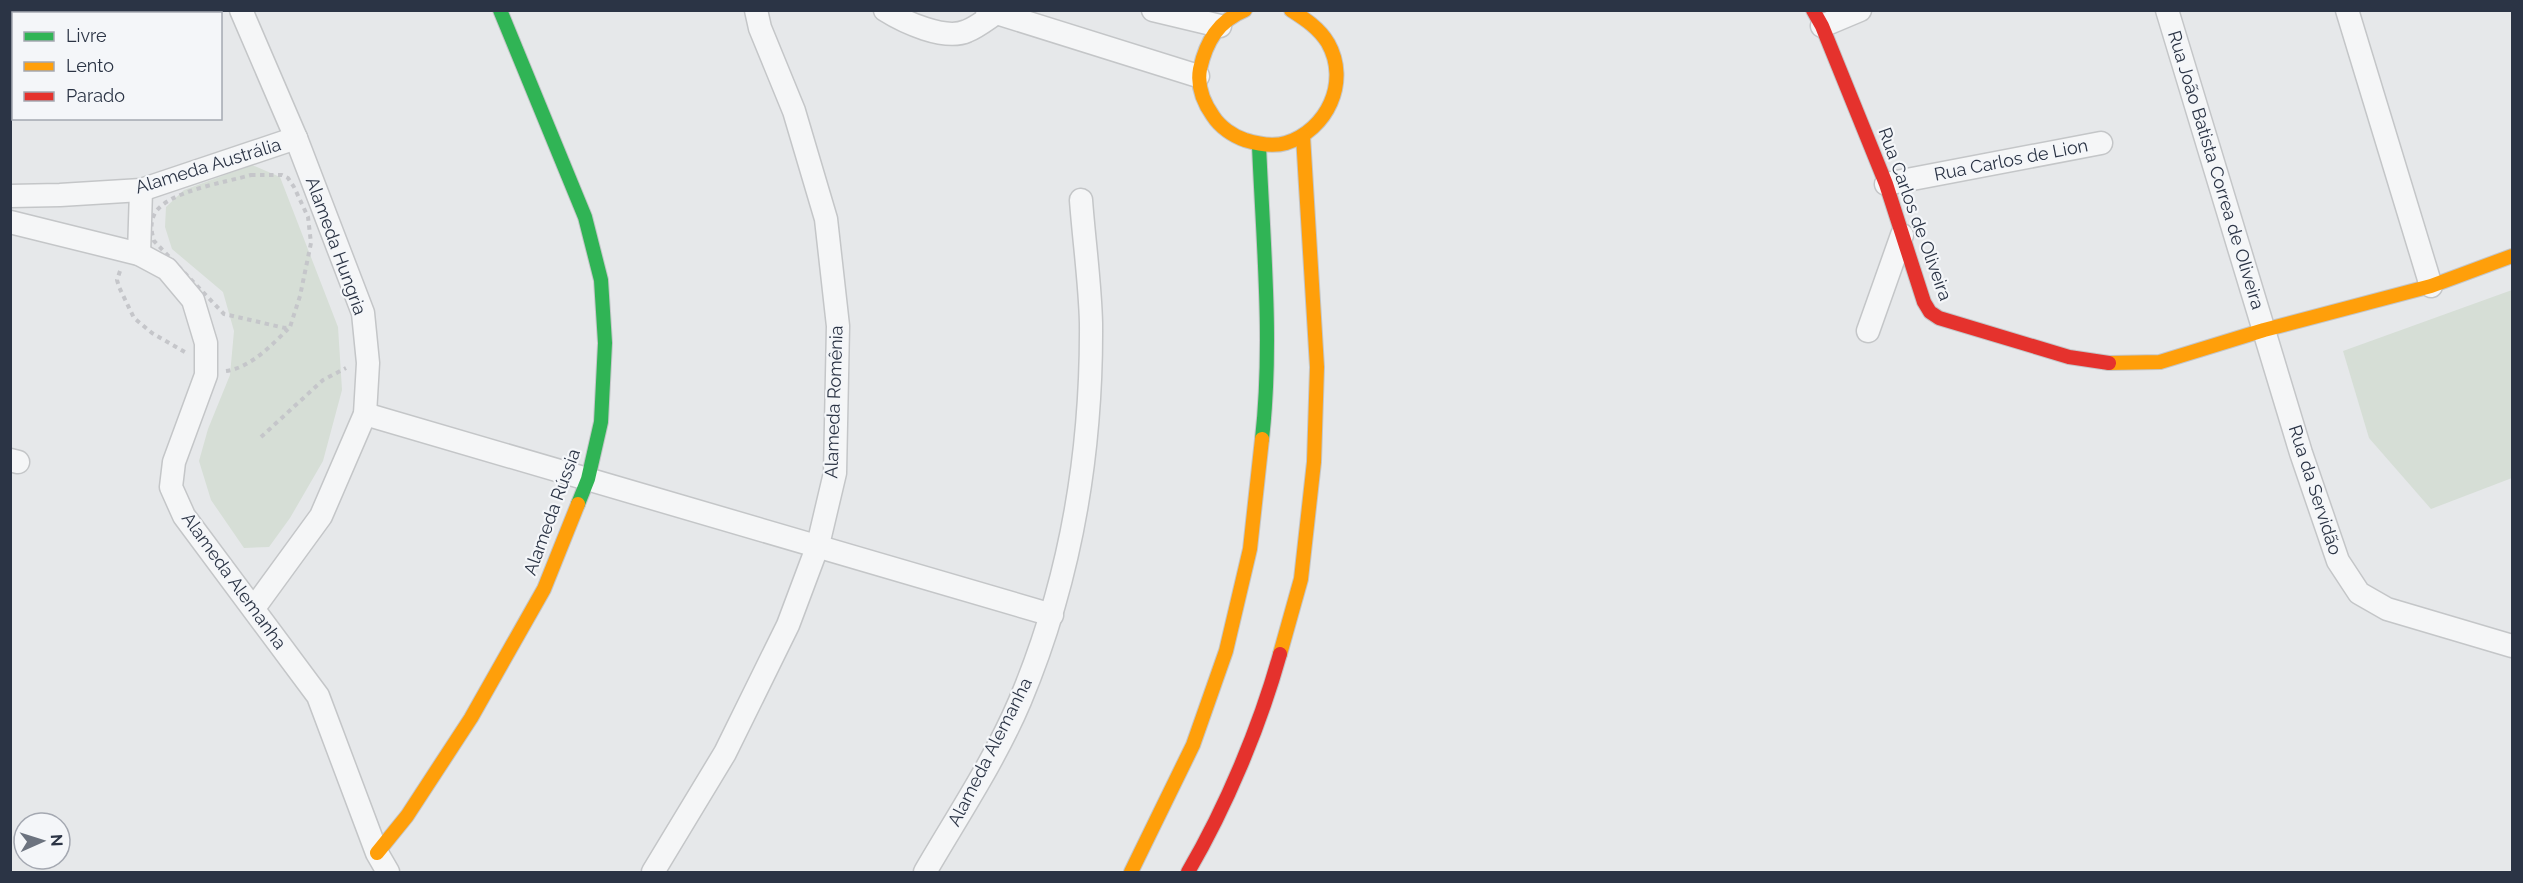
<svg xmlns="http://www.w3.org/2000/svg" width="2523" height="883" font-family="Raleway,sans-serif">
<rect width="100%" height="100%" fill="#e6e8ea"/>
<g fill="#d6ded6">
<polygon points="252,165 280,177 338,327 342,390 323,461 290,518 269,547 244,548 211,500 199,461 208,429 230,375 234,331 223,292 172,249 165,227 166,207 184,190"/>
<polygon points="2512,290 2512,478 2431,509 2369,438 2343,351"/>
</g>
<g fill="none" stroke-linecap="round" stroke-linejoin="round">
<g stroke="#c4c6c8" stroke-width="25">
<g id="street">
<polyline points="241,10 296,138 363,313 368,363 365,414 321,516 254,608"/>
<path d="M885 10C904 22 945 41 967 31 977 27 987 19 996 13"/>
<polyline points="987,10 1198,76"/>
<polyline points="1153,10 1220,26"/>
<polyline points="2167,10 2301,453 2338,561 2359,593 2387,609 2512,646"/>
<polyline points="2347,10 2431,286"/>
<polyline points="1822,26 1860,10"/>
<polyline points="1886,184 2101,143"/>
<polyline points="10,196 60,195 141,190 296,138"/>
<polyline points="10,222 139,254 167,269 193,300 206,343 206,375 174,462 171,487 184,516 318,696 377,853 388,872"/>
<polyline points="139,254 141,190"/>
<polyline points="1868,331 1902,235"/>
<polyline points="365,414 1052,615"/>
<polyline points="10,460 18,462"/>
<polyline points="653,872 725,753 788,625 818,545 835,473 838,326 826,219 794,111 760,28 756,10"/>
<path d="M925 872C957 817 995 760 1020 701 1070 582 1092 452 1091 323 1090 282 1084 241 1081 200"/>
</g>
</g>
<g stroke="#c4c6c8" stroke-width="16">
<g id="fast">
<polyline points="500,10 585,217 601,280 605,343 601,422 588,479 578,504"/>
<path d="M1259 145C1263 243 1273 342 1262 439"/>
</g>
</g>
<g stroke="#c4c6c8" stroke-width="16">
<g id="slow">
<path d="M1245 10C1218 21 1206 42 1200 69 1197 86 1203 102 1213 116 1220 127 1233 136 1245 140 1258 144 1273 147 1286 143 1327 130 1350 82 1328 43 1319 28 1305 19 1291 10"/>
<polyline points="2109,363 2160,362 2264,330 2431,286 2512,256"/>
<polyline points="1280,654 1301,579 1314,462 1317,367 1303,136"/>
<polyline points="377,853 407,816 471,718 544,589 578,504"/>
<polyline points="1131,872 1193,745 1226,651 1250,549 1262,439"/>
</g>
</g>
<g stroke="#c4c6c8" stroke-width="16">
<g id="jam">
<polyline points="1813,10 1822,26 1886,184 1924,302 1930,312 1939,318 2069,357 2109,363"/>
<path d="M1188 872C1226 807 1260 726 1280 654"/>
</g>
</g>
<g stroke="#c5c6ca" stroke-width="4" stroke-dasharray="4.5 4.5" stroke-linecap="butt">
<path d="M251 175H282L288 178 294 187 308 217 311 243 300 296 290 327 285 328 224 314 154 241C151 231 150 222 155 213 168 191 227 182 251 175Z"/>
<polyline points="120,271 117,280 119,287 134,318 152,333 185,352"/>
<path d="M226 371C250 368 272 345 288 329"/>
<polyline points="261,437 323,380 346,368"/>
</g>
<use href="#street" stroke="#f5f6f7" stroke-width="22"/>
<use href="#fast" stroke="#30b455" stroke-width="14"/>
<use href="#slow" stroke="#ff9f0a" stroke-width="14"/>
<use href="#jam" stroke="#e5322d" stroke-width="14"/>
</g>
<g text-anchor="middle" stroke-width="4.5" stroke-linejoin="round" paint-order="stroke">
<g font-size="18" fill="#2b3445" stroke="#f4f6f9">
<text transform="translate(2011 160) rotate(-11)" y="6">Rua Carlos de Lion</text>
<text transform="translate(208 166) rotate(-17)" y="6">Alameda Austrália</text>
<text transform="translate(2216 170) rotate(73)" y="6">Rua João Batista Correa de Oliveira</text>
<text transform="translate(1915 214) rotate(70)" y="6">Rua Carlos de Oliveira</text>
<text transform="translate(336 246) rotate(70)" y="6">Alameda Hungria</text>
<text transform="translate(834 402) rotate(-88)" y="6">Alameda Romênia</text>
<text transform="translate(2315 490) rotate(72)" y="6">Rua da Servidão</text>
<text transform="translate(552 512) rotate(-70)" y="6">Alameda Rússia</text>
<text transform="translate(234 581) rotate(54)" y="6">Alameda Alemanha</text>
<text transform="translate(990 752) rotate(-63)" y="6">Alameda Alemanha</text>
</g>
</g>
<rect width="2523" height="883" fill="none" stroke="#2b3445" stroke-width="24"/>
<rect x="12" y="12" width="210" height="108" fill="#f4f6f9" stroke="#a4a8b1" stroke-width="1.5"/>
<rect x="24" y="32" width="30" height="9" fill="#30b455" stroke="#a4a8b1" stroke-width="1.5"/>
<text x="66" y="42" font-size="18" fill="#2b3445">Livre</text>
<rect x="24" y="62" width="30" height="9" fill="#ff9f0a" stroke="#a4a8b1" stroke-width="1.5"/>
<text x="66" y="72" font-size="18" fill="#2b3445">Lento</text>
<rect x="24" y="92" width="30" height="9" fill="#e5322d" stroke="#a4a8b1" stroke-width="1.5"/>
<text x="66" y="102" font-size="18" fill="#2b3445">Parado</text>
<g transform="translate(42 841) rotate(87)"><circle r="28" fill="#f4f6f9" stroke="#a4a8b1" stroke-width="1.5"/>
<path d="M0-4.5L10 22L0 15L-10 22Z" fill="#6c737f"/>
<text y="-9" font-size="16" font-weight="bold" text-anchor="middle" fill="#2b3445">N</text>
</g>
</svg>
